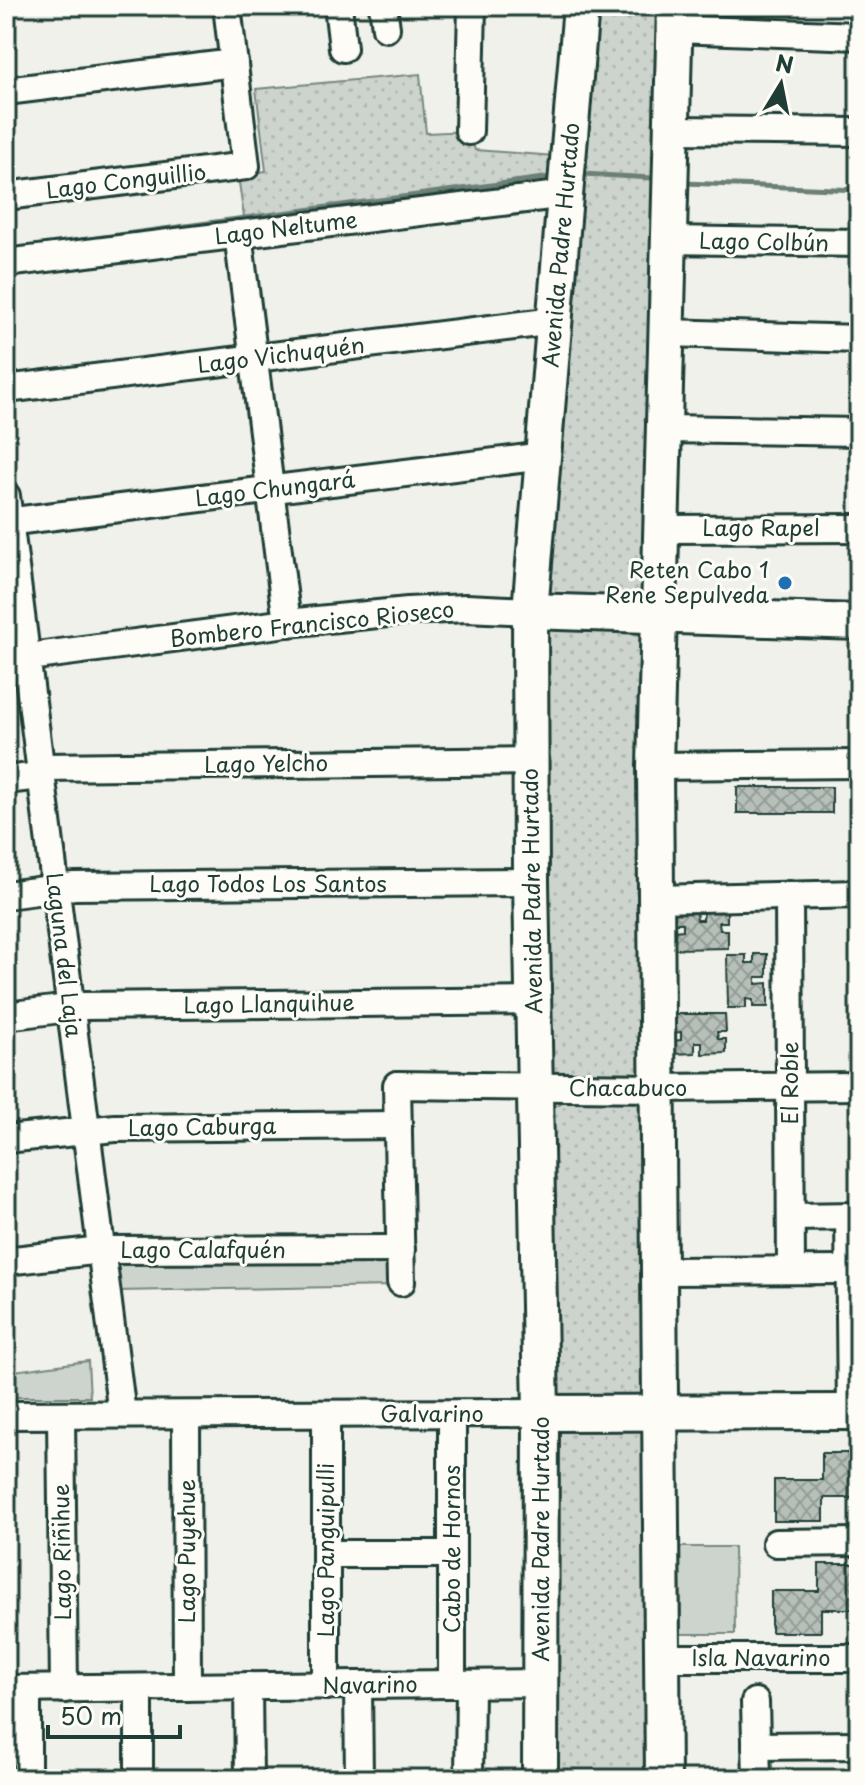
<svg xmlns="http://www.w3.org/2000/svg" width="865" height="1785" font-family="'Playpen Sans',sans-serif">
<defs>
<pattern id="park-dots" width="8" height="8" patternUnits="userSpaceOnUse" patternTransform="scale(2)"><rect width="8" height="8" fill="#cdd3cd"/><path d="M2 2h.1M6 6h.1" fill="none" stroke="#b0b6b1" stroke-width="1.8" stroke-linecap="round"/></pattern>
<pattern id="building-cross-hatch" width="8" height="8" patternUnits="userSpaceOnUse" patternTransform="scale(2)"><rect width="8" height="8" fill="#b6bfb8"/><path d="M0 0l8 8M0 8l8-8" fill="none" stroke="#939c96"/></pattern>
</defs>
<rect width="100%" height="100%" fill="#f0f1eb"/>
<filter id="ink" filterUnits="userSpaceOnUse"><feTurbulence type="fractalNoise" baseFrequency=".0125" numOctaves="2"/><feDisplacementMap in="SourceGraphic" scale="16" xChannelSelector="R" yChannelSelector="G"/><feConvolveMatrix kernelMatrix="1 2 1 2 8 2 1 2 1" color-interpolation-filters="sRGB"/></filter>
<g filter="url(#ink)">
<g fill="#cdd3cd" stroke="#768880" stroke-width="2">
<polygon points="110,1256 388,1257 391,1286 118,1291"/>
<polygon points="88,1361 90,1397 6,1397 6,1372"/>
<polygon points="680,1547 734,1547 735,1634 681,1634"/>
</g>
<g fill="url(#park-dots)" stroke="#768880" stroke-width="2">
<polygon points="599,6 664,6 648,598 549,598 546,589"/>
<polygon points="420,74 426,133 469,131 475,150 555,156 554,186 245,224 238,176 266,171 256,89"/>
<polygon points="633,623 646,634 643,1075 557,1075 552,1070 550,1062 546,636 549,628"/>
<polygon points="568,1099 641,1101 646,1399 569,1406 554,1395 550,1117 555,1106"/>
<polygon points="635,1422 649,1432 655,1779 551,1779 558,1429"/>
</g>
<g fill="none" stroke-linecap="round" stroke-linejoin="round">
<g stroke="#6c8077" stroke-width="5">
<polyline points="583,174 652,178"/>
<polyline points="684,183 859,190"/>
<polyline points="59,243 551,177"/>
</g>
</g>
<g fill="url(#building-cross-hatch)" stroke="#1f3d34" stroke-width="2">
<rect x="737" y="787" width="95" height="26"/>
<polygon points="703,908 727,908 727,922 719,922 720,930 728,930 728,948 675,949 674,931 683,930 683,923 674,923 674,910 696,909 697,920 703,920"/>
<polygon points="754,954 767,954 767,977 756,977 756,984 768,983 768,1007 753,1007 753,1000 746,999 746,1008 728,1008 727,955 746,955 746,963 754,963"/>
<polygon points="672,1014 725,1014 726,1032 717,1032 718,1039 726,1039 726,1053 702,1054 702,1042 695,1042 695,1053 673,1054 672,1041 681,1040 681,1032 672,1033"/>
<polygon points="822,1453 859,1453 859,1498 824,1498 824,1521 774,1521 774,1480 822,1480"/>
<polygon points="819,1564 859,1564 859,1609 821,1609 821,1632 771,1632 771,1591 819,1591"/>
</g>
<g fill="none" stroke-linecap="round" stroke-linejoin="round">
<g stroke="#1f3d34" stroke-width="32">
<g id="minor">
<polyline points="338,6 343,48"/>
<polyline points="383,6 386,28"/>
<polyline points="675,29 859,36"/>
<polyline points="6,91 234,63"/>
<polyline points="672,130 859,132"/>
<polyline points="469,131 472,6"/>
<polyline points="6,196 246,166 227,6"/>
<polyline points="238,234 287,623"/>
<polyline points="669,240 859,243"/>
<polyline points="6,263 566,194"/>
<polyline points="667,333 859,339"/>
<polyline points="6,389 555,321"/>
<polyline points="665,429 859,432"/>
<polyline points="6,496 122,1414"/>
<polyline points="6,522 544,456"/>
<polyline points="662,529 859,528"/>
<polyline points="6,660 287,623 408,611 466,608 530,611"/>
<polyline points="655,766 859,764"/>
<polyline points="6,780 31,777 45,767 530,761"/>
<polyline points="6,895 74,886 531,882"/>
<polyline points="789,895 791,1270"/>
<polyline points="657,899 859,894"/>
<polyline points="6,1016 84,1006 534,1001"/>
<polyline points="6,1139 115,1128 398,1125"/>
<polyline points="849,1216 851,1412"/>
<polyline points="791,1217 859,1216"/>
<polyline points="6,1261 101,1250 401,1249"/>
<polyline points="658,1271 849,1270"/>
<polyline points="401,1282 397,1085 659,1088 859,1086"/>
<polyline points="6,1415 541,1413"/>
<polyline points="61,1415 64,1689"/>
<polyline points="186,1415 187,1687"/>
<polyline points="776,1543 859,1542"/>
<polyline points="326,1554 452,1554"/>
<polyline points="662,1658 859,1658"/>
<polyline points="452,1684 452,1414"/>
<polyline points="358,1685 359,1779"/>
<polyline points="248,1686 249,1779"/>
<polyline points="326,1686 326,1414"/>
<polyline points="139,1688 139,1779"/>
<polyline points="6,1689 541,1683"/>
<polyline points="755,1702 757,1779"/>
<polyline points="756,1746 859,1745"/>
<polyline points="27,1779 27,1689"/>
<polyline points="469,1779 470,1684"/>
</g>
</g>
<g stroke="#1f3d34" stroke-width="40">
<g id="major">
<polyline points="530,611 859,622"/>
<polyline points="541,1413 859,1412"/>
<polyline points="540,1779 541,1413 531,882 530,611 581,6"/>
<polyline points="663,1779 655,766 675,6"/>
</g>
</g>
<use href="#minor" stroke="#fdfcf7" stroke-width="26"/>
<use href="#major" stroke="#fdfcf7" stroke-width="34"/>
</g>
</g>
<circle fill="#1f6fb2" stroke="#fdfcf7" stroke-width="3" cx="785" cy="583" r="8"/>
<g text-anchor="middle" stroke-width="6" stroke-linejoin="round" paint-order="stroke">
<g font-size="22" fill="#1f3d34" stroke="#fdfcf7">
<text transform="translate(126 181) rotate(-7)" y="8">Lago Conguillio</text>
<text transform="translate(286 228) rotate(-7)" y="8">Lago Neltume</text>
<text transform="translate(764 242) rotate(1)" y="8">Lago Colbún</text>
<text transform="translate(561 245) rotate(-85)" y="8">Avenida Padre Hurtado</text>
<text transform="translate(281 355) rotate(-7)" y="8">Lago Vichuquén</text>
<text transform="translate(275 489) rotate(-7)" y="8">Lago Chungará</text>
<text x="761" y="536">Lago Rapel</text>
<text transform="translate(312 624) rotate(-6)" y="8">Bombero Francisco Rioseco</text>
<text transform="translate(266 764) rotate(-1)" y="8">Lago Yelcho</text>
<text x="268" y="892">Lago Todos Los Santos</text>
<text transform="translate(532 891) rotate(-91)" y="8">Avenida Padre Hurtado</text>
<text transform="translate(64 955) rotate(83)" y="8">Laguna del Laja</text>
<text transform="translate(269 1004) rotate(-1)" y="8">Lago Llanquihue</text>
<text transform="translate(790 1083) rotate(-90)" y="8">El Roble</text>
<text x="628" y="1096">Chacabuco</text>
<text transform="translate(202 1127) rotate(-1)" y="8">Lago Caburga</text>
<text x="203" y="1258">Lago Calafquén</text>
<text x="432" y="1422">Galvarino</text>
<text transform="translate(541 1539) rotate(-90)" y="8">Avenida Padre Hurtado</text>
<text transform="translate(452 1549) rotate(-90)" y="8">Cabo de Hornos</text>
<text transform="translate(326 1550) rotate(-90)" y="8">Lago Panguipulli</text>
<text transform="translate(187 1551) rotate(-90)" y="8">Lago Puyehue</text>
<text transform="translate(62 1552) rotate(-91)" y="8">Lago Riñihue</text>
<text x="761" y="1666">Isla Navarino</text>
<text transform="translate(370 1685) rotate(-1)" y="8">Navarino</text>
</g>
<g font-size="22" fill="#1f3d34" stroke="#fdfcf7" text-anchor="end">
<text x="769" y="578">Reten Cabo 1<tspan x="769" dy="25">Rene Sepulveda</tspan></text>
</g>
</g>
<rect width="865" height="1785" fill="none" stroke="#fdfcf7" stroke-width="32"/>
<rect x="16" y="16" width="833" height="1753" fill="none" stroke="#1f3d34" stroke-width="3" filter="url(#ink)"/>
<g transform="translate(781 84) rotate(10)" stroke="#fdfcf7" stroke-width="6" paint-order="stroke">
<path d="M0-6L14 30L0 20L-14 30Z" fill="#1f3d34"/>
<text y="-12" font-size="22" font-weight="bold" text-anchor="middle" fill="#1f3d34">N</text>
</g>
<path d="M48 1725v12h132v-12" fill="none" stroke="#1f3d34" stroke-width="4"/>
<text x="60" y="1725" font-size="24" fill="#1f3d34" stroke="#fdfcf7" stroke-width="6" paint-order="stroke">50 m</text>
</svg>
